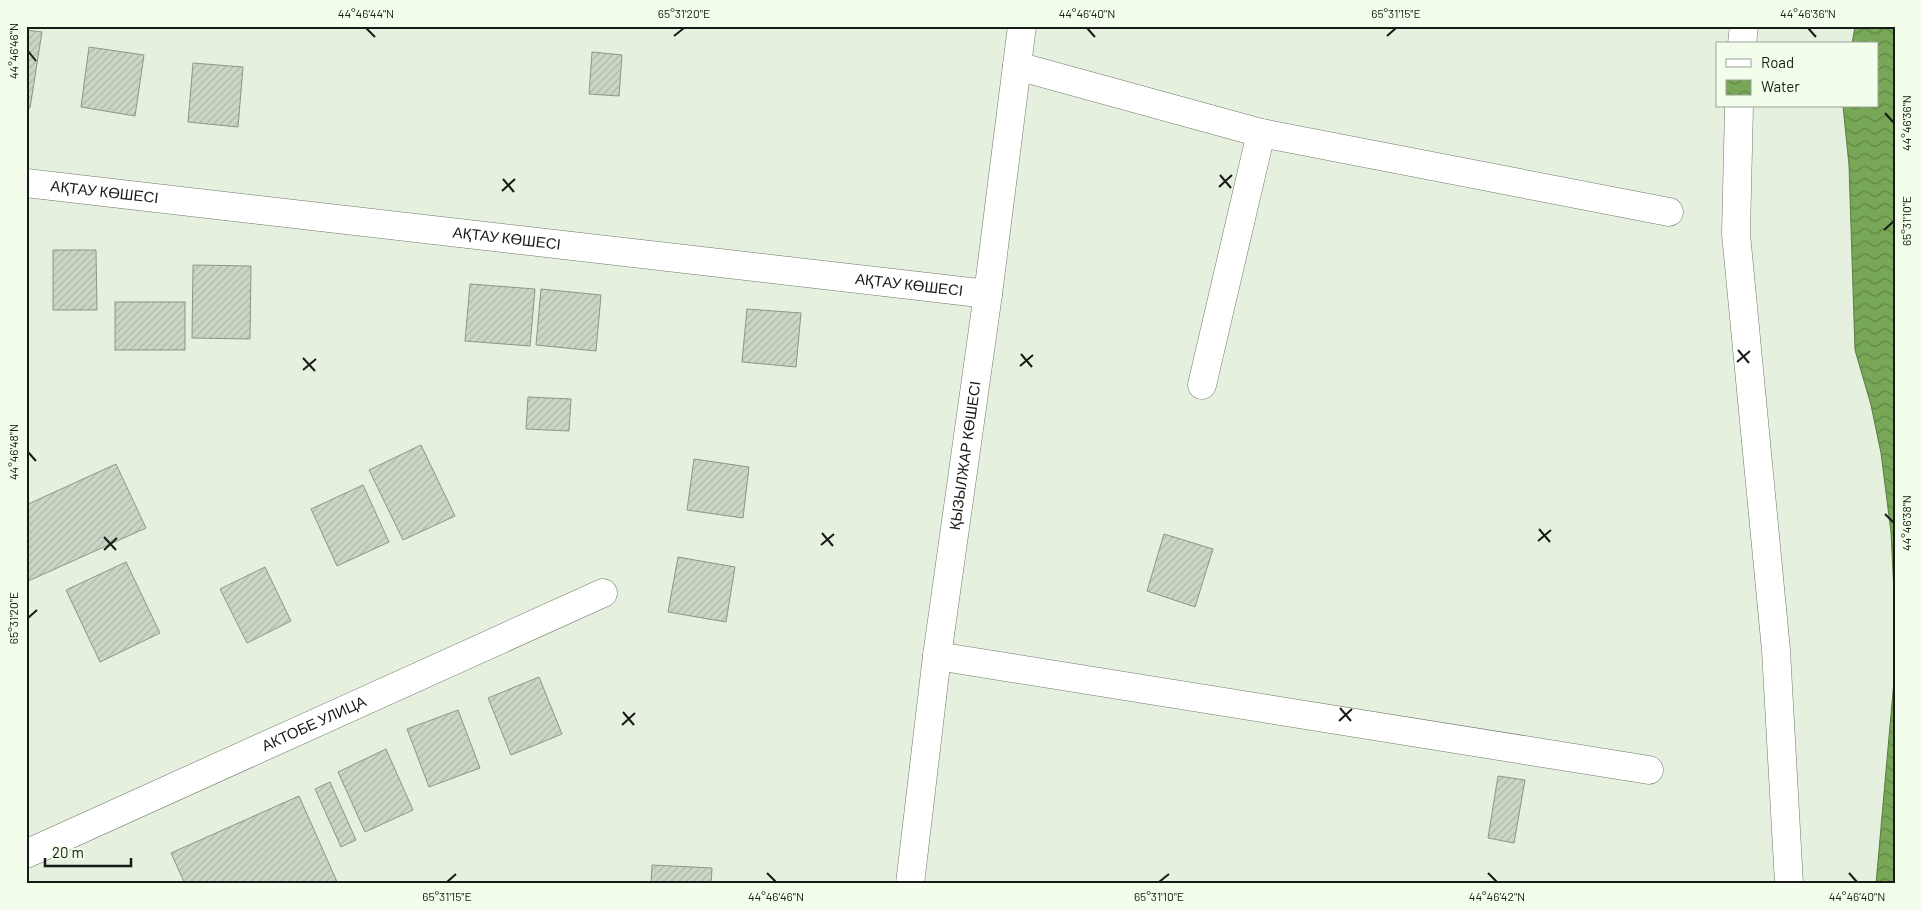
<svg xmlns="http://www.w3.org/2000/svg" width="1921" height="910" font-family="Barlow,sans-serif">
<defs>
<pattern id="water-waves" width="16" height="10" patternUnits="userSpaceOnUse" patternTransform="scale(1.25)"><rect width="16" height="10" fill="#77a757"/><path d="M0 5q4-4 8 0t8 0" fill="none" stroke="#618747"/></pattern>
<pattern id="building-hatch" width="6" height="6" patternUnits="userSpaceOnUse" patternTransform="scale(1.25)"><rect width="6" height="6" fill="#cbd6c6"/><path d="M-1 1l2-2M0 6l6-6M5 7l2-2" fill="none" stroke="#aeb7a9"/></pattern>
</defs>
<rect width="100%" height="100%" fill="#e5f0df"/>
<g fill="url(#water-waves)" stroke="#5a7d43">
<polygon points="1855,26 1895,26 1895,614 1891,532 1881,453 1871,405 1855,350 1849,165 1843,106 1877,106 1877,44 1852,44"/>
<polygon points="1895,669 1895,884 1876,884"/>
</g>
<g fill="url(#building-hatch)" stroke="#8d9687">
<polygon points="26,30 42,32 30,108 26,108"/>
<polygon points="89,47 144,55 135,116 81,107"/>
<polygon points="592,52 622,55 619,96 589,94"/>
<polygon points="193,63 243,67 238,127 188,122"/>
<polygon points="53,250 96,250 97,310 53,310"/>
<polygon points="193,265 251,266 250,339 192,338"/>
<polygon points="470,284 535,289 530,346 465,341"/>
<polygon points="541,289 601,295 596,351 536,345"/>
<rect x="115" y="302" width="70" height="48"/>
<polygon points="747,309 801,313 796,367 742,362"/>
<polygon points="528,397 571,399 569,431 526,429"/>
<polygon points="421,445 455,516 403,540 369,470"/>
<polygon points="694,459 749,467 743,518 687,510"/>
<polygon points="116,464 146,528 26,582 26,505"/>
<polygon points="363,485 389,542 337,566 311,509"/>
<polygon points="1164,534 1213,549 1195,607 1147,591"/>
<polygon points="678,557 735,567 726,622 668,612"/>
<polygon points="126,562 160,633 100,662 66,590"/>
<polygon points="265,567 291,621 247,643 220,589"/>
<polygon points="539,677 562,734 511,755 488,698"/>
<polygon points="458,710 480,768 429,787 407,729"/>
<polygon points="386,749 413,810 365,832 338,772"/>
<polygon points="1498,776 1525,780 1514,843 1488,838"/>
<polygon points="330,782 356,840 341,847 315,789"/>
<polygon points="299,796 338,884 185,884 171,853"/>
<polygon points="652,865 712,868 711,884 651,884"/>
</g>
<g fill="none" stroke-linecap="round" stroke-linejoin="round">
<g stroke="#6f7869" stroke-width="29">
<g id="minor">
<polyline points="1742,44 1744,26"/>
<polyline points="1017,66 1261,133 1669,212"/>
<polyline points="1739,106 1736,234 1776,650 1789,884"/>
<path id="s1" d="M26 183 988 294"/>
<polyline points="1202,385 1261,133"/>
<polyline points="937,656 1649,770"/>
<path id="s2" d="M26 854 603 593"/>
<path id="s3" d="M910 884 937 656 988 294 1022 26"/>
</g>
</g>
<use href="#minor" stroke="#fff" stroke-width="28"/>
</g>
<path fill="none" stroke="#171b15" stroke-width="2" d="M366 28 375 37M1087 28 1095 37M1808 28 1816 37M674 36 684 28M1387 36 1396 28M28 51 36 61M1885 113 1894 123M1220 175 1231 188M503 179 514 192M1219 187 1232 175M502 191 515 179M1884 230 1894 221M1738 350 1749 363M1021 354 1032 367M303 358 315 371M1737 362 1750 351M1020 366 1033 355M303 370 316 359M28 452 36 461M1885 514 1894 523M1539 529 1550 542M822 533 833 546M104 537 116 550M1538 541 1551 530M821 545 834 534M104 550 117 538M28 618 37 610M1340 708 1351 721M623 712 634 725M1339 721 1352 709M622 725 635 713M767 873 776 882M1488 873 1497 882M1849 873 1857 882M447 882 456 874M1159 882 1169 874"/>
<g text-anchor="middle" stroke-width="4" stroke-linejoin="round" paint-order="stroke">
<g font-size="15" fill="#171b15" stroke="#f2fdec">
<text dy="5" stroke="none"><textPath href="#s1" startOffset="79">АҚТАУ КӨШЕСІ</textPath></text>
<text dy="5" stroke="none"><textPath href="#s1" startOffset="484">АҚТАУ КӨШЕСІ</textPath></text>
<text dy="5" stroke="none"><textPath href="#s1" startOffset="889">АҚТАУ КӨШЕСІ</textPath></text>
<text dy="5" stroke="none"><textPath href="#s3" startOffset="432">ҚЫЗЫЛЖАР КӨШЕСІ</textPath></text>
<text dy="5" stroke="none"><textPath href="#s2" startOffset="316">АКТОБЕ УЛИЦА</textPath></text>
</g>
</g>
<rect width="1921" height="910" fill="none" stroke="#f2fdec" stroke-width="55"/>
<rect x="1716" y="42" width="162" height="65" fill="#f2fdec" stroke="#9aa396"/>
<rect x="1726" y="59" width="25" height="8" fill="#ffffff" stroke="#9aa396"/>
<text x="1761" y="68" font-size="15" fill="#171b15">Road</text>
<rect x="1726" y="80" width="25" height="15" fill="url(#water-waves)" stroke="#9aa396"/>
<text x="1761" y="92" font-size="15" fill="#171b15">Water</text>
<path d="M45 858v8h86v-8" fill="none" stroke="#171b15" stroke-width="2.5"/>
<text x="52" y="858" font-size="15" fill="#171b15" stroke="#f2fdec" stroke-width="4" paint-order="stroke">20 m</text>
<rect x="28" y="28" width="1866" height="854" fill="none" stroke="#171b15" stroke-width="2"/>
<g font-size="12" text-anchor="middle" fill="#171b15">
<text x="366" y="18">44°46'44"N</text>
<text x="684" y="18">65°31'20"E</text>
<text x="1087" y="18">44°46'40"N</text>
<text x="1396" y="18">65°31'15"E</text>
<text x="1808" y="18">44°46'36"N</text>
<text transform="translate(14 51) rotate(-90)" y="4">44°46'46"N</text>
<text transform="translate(1907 123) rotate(-90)" y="4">44°46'36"N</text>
<text transform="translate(1907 221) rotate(-90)" y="4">65°31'10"E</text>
<text transform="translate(14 452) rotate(-90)" y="4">44°46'48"N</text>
<text transform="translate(1907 523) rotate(-90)" y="4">44°46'38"N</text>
<text transform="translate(14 618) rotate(-90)" y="4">65°31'20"E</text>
<text x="447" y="901">65°31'15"E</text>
<text x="776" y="901">44°46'46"N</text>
<text x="1159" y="901">65°31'10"E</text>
<text x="1497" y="901">44°46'42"N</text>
<text x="1857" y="901">44°46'40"N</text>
</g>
</svg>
